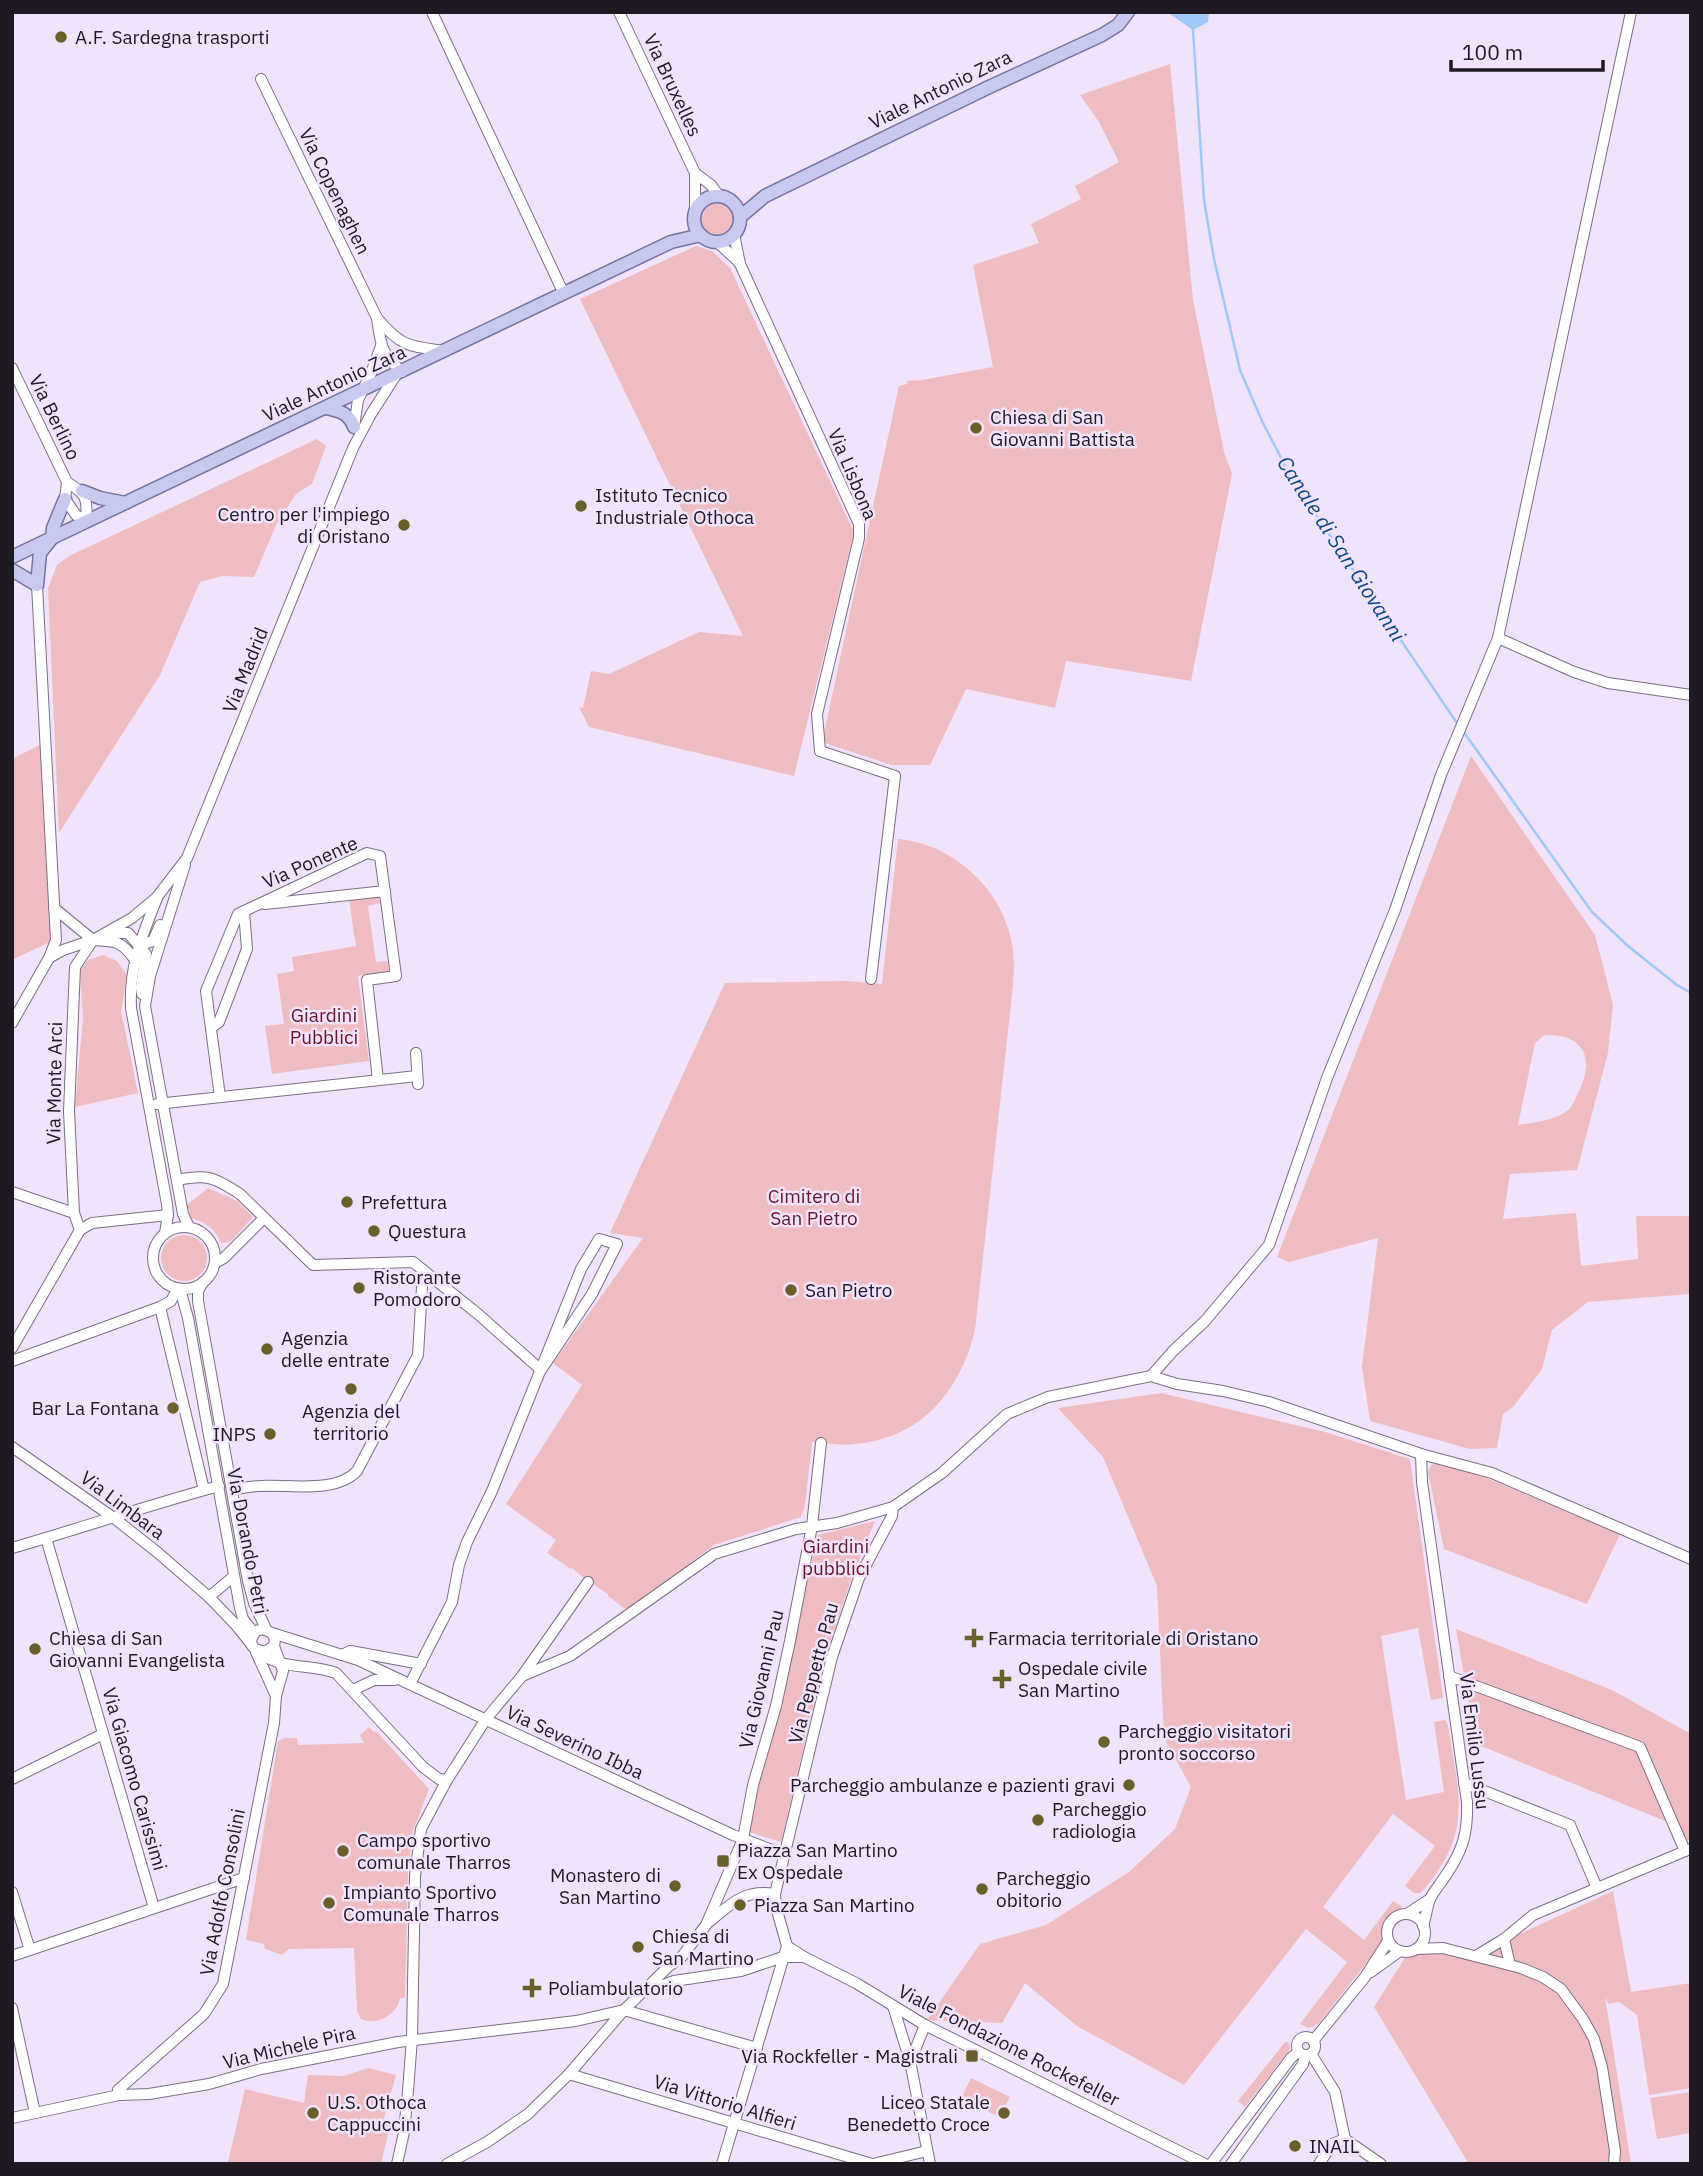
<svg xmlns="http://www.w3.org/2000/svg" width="1703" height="2176" font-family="'IBM Plex Sans',sans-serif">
<rect width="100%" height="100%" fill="#f1e3fb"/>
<g fill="#efbcc2" fill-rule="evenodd">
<polygon points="1170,64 1193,300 1224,452 1232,474 1191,681 1066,661 1055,708 966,689 930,765 892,765 822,742 899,386 907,384 907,381 922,380 993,367 973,265 1039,243 1031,224 1081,199 1075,186 1119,162 1099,122 1080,95"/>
<circle cx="717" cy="219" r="16"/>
<polygon points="696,246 712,251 730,268 854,532 794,776 589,727 579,707 583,708 591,671 609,674 699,632 743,636 580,299"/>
<polygon points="317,439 326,446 312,484 296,494 276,525 254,577 222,576 200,582 160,675 59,833 48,588 57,565 69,556"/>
<polygon points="40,745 52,941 12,960 12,759"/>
<path d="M1471 756 1595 935 1613 1005 1608 1053 1577 1170 1510 1174 1503 1219 1576 1213 1581 1266 1638 1259 1636 1216H1691V1294L1588 1302 1552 1330 1542 1369 1513 1407 1503 1414 1497 1448 1470 1449 1370 1421 1362 1367 1378 1238 1289 1262 1277 1257ZM1545 1035C1586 1034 1595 1060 1578 1093 1576 1098 1573 1105 1570 1108 1559 1120 1533 1123 1518 1125L1535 1043Z"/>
<path d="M898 839C955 844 1006 892 1013 950 1015 968 1013 986 1011 1004L975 1330C960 1391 922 1438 855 1444 841 1446 826 1443 812 1442L805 1505 801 1517 714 1545 628 1611 608 1596V1594L593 1584 592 1585 572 1568 571 1569 547 1553 556 1540 506 1504 582 1385 553 1363 643 1238 610 1233 725 983 846 981 882 984Z"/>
<polygon points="378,894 380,903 368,906 376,962 387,961 389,971 358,976 369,1061 272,1074 265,1026 284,1024 277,974 294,971 292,957 356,946 349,900"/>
<polygon points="103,955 117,961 127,975 121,1011 138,1093 75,1107 83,1018 80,971 88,960"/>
<path d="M208 1188 237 1201 253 1217 230 1242 221 1243C215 1229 206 1222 191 1218L187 1205Z"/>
<circle cx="184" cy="1258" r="23"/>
<path d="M1161 1393 1325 1432 1410 1459 1443 1698 1431 1700 1418 1628 1381 1636 1406 1800 1444 1792 1434 1722 1445 1720 1448 1725C1456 1781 1472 1823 1437 1872 1432 1879 1427 1887 1420 1893H1414L1405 1886 1435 1846 1393 1814 1323 1907 1364 1940 1393 1901 1401 1906 1404 1912V1916L1318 2024 1309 2028 1300 2024 1347 1962 1306 1929 1184 2085 1077 2026 1025 1983 1002 2023 927 2020 980 1944 1046 1925 1129 1872 1175 1829 1191 1787 1164 1738 1157 1586 1103 1457 1058 1408Z"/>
<polygon points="1438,1463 1489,1479 1620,1534 1587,1604 1444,1549 1428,1472 1431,1465"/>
<polygon points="875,1521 852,1577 825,1657 781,1842 749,1832 757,1785 780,1706 818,1535"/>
<polygon points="1456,1629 1612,1690 1691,1734 1691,1839 1679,1844 1670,1823 1476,1744"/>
<path d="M369 1727 374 1732 376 1731 429 1789 413 1831 408 1872 405 1998H400C397 2015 377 2026 361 2019L357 2011 354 1948 289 1949 282 1955 265 1949 264 1944 246 1940 278 1741 285 1738H297L298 1745 364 1743 360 1735Z"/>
<polygon points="1613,1891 1631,1992 1691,1983 1691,2088 1649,2095 1637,2015 1619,2002 1608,2004 1605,1996 1631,2164 1469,2164 1374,2007 1411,1948 1442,1953 1485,1950"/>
<polygon points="1286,2041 1289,2043 1290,2049 1245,2107 1238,2101"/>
<polygon points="368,2068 396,2075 383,2122 390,2125 381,2164 235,2164 228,2162 245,2089 304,2103 308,2075 344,2076"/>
<polygon points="971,2078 1010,2097 1000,2117 961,2099"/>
<polygon points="1691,2092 1691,2133 1657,2139 1650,2098"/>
</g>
<polygon fill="#9ec8f9" points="1167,12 1209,12 1208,22 1193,30"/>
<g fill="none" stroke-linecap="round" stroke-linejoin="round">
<g stroke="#9ec8f9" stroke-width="2.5">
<polyline points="1193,30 1204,200 1214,259 1240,370 1262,421 1293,481 1459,726"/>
<polyline points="1463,731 1592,912 1628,946 1677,985 1691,993"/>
</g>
<g stroke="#7b6e84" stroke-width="12">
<g id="minor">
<polyline points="432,12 564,294"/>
<polyline points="619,12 695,173 711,185 719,196"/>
<path d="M261 79 377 318C401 347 409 346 444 351"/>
<polyline points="695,173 695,211"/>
<polyline points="734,234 740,264 859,524 859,538 817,714 820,751 895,776 871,979"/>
<polyline points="716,241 740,263"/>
<path d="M377 318C381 345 380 352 402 372"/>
<path d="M12 368 67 482 65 499 76 515 86 521C88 498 86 494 67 482"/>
<polyline points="354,427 358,400 371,373 381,346"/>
<polyline points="37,585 56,940 49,958"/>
<polyline points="1498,638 1631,12"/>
<polyline points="185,865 150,976 145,1006 183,1214 189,1227"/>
<path d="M157 898C142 937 129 965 131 1008L167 1204 168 1215 165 1233"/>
<polyline points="265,904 385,891"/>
<polyline points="54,908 93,940"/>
<polyline points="110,933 128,933 146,954 141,988 142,994"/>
<path d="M93 940C115 941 121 940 135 960"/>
<polyline points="140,945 153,941 160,925"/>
<polyline points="12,1023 49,958 63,950 93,940"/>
<polyline points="212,1027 219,1022 247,949 244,911"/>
<polyline points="416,1053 418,1084"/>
<polyline points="220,1097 206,991 238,914 367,853 380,856 396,976 367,980 378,1080"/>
<polyline points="157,1104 417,1076"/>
<path d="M177 1180C207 1174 214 1177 240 1194L313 1265 413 1262 478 1314 541 1370"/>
<polyline points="12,1192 74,1213"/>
<circle cx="184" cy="1258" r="31"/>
<polyline points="80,1230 74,1213 69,1111 75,967 93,940 132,918 157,897 187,858 353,448 371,414 396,375"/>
<polyline points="215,1263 224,1258 264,1218"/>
<polyline points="203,1282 198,1291 198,1301 248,1581 254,1603 266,1629"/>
<polyline points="180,1289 188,1318 240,1608 243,1619 254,1633"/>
<polyline points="160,1307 204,1490"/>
<polyline points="12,1348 80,1230 92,1223 168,1215"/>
<polyline points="12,1361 160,1307 171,1301 178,1288"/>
<polyline points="1151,1376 1173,1351 1205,1321 1269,1245 1327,1078 1395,910 1441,775 1498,638 1574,672 1608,683 1691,695"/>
<polyline points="12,1447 114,1518 157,1552 209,1597 235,1624 255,1649 265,1652 274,1646"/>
<path d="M1421 1454 1422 1482 1467 1802C1468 1833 1463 1850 1446 1875 1441 1883 1434 1891 1430 1899 1427 1907 1426 1917 1423 1926"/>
<path d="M232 1490C241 1488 250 1486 260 1486 288 1484 336 1494 357 1471L418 1355 423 1270"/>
<polyline points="46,1538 154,1908"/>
<path d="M12 1548C81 1528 149 1505 219 1486"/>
<polyline points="209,1597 234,1576"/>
<polyline points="272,1633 358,1660 733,1835 785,1855"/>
<polyline points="256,1652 276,1696"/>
<path d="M258 1652C284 1671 308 1663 336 1673L423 1767 439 1779 447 1780"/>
<polyline points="342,1655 350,1651 356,1652 421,1664"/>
<polyline points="522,1676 570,1656 714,1554 796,1529 837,1523 893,1507 942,1473 1007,1414 1048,1397 1151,1376 1177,1384 1223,1391 1269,1402 1421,1454 1492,1473 1691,1559"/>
<polyline points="1449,1676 1640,1747 1685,1851"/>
<polyline points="410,1684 452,1602 459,1565 467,1542 492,1491 581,1269 599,1239 617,1244 592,1294 541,1370"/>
<polyline points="353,1690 374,1680 395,1680"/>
<polyline points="12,1779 103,1734"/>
<polyline points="1464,1783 1570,1825 1597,1888"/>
<polyline points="12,1892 30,1950"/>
<polyline points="1407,1914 1430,1899"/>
<circle cx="1406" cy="1933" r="19"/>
<path d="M709 1922C731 1904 744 1889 775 1894"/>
<polyline points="1504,1939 1510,1965"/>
<polyline points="787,1946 804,1957 856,1983 925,2025 1205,2164"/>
<polyline points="1416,1949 1443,1948 1521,1968 1543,1977 1561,1989 1583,2019 1594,2039 1602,2067 1615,2151 1614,2164"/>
<polyline points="12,1956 244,1878"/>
<polyline points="1476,1956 1504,1939 1533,1915 1690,1849"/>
<polyline points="1371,1972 1400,1951"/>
<polyline points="647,1991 674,1981 741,1971 783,1957 804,1957"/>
<polyline points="893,2006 910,2061 930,2164"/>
<polyline points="12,2008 35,2113"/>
<circle cx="1306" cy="2046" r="9"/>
<polyline points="1313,2041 1365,1977 1388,1941"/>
<polyline points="1311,2054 1335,2092 1345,2139 1381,2164"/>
<polyline points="911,2060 925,2025"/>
<polyline points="569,2074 872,2164"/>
<polyline points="119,2095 118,2090 204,2014 223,1984 274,1723 276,1696 283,1671 274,1646 275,1639 272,1633 263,1629 256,1631 251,1639 252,1646"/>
<polyline points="12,2118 119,2095 149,2094 209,2084 261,2069 398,2042 576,2021 624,2010 757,2048"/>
<polyline points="397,2164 404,2132 408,2091 412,2039 415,1876 421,1829 447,1780 486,1719 522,1676 588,1582"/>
<polyline points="447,2164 487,2142 528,2114 569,2074 624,2010 669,1966 680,1959 706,1925 743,1839 753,1785 776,1706 790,1641 812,1526 821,1443"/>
<polyline points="722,2164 787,1946 776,1907 775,1894 832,1657 859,1578 892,1516 893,1507"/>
<polyline points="873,2164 927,2151"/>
<polyline points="1211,2164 1291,2058 1298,2052"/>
<polyline points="1231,2164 1303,2064 1305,2056"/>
<polyline points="1319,2164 1332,2144 1345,2139"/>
</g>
</g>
<g stroke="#74749f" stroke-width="15">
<g id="major">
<circle cx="717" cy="219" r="23"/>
<polyline points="740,217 765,196 987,88 1102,35 1118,25 1128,12"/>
<path d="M326 408C340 411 349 413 354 427"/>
<polyline points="82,491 100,498 125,503"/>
<polyline points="12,557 671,242 701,235"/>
<polyline points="12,570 37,585 40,553 52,538 53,528 65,499"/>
</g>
</g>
<use href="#minor" stroke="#fff" stroke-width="10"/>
<use href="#major" stroke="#c8c9ee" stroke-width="12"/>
</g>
<g fill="#695f2b" stroke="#f1e3fb" stroke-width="2.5">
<circle cx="61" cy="37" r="7"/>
<circle cx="976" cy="428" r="7"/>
<circle cx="581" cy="506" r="7"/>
<circle cx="404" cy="525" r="7"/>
<circle cx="347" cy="1202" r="7"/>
<circle cx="374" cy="1231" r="7"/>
<circle cx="359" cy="1288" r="7"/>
<circle cx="791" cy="1290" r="7"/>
<circle cx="267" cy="1349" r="7"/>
<circle cx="351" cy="1389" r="7"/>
<circle cx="173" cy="1408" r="7"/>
<circle cx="270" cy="1434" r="7"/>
<path d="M970.5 1627.5h7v7h7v7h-7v7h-7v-7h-7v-7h7z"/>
<circle cx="35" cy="1649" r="7"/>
<path d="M998.5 1668.5h7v7h7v7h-7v7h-7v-7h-7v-7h7z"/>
<circle cx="1104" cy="1742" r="7"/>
<circle cx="1129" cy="1785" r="7"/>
<circle cx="1038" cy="1820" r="7"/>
<circle cx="343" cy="1851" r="7"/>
<rect x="716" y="1854" width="14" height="14" rx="3.5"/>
<circle cx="675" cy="1886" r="7"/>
<circle cx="982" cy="1889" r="7"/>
<circle cx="329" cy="1903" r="7"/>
<circle cx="740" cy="1905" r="7"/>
<circle cx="638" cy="1947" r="7"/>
<path d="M528.5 1977.5h7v7h7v7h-7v7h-7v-7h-7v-7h7z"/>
<rect x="965" y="2049" width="14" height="14" rx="3.5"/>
<circle cx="313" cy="2113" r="7"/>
<circle cx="1004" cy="2113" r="7"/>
<circle cx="1295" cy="2146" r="7"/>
</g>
<g text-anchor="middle" stroke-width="5" stroke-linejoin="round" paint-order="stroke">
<g font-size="19" fill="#1e1922" stroke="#f1e3fb" text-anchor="start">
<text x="75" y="44">A.F. Sardegna trasporti</text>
<text x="990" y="424">Chiesa di San<tspan x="990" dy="22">Giovanni Battista</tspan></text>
<text x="595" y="502">Istituto Tecnico<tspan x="595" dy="22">Industriale Othoca</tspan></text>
<text x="390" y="521" text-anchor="end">Centro per l'impiego<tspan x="390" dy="22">di Oristano</tspan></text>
<text x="361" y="1209">Prefettura</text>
<text x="388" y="1238">Questura</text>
<text x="373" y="1284">Ristorante<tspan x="373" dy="22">Pomodoro</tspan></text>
<text x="805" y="1297">San Pietro</text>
<text x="281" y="1345">Agenzia<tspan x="281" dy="22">delle entrate</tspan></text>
<text x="159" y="1415" text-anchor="end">Bar La Fontana</text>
<text x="351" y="1418" text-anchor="middle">Agenzia del<tspan x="351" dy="22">territorio</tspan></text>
<text x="256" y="1441" text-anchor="end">INPS</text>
<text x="49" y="1645">Chiesa di San<tspan x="49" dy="22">Giovanni Evangelista</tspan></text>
<text x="988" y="1645">Farmacia territoriale di Oristano</text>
<text x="1018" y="1675">Ospedale civile<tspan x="1018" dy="22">San Martino</tspan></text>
<text x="1118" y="1738">Parcheggio visitatori<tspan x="1118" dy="22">pronto soccorso</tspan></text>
<text x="1115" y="1792" text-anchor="end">Parcheggio ambulanze e pazienti gravi</text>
<text x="1052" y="1816">Parcheggio<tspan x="1052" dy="22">radiologia</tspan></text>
<text x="357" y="1847">Campo sportivo<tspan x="357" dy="22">comunale Tharros</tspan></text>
<text x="737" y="1857">Piazza San Martino<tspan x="737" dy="22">Ex Ospedale</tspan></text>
<text x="661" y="1882" text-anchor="end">Monastero di<tspan x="661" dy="22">San Martino</tspan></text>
<text x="996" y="1885">Parcheggio<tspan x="996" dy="22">obitorio</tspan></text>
<text x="343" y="1899">Impianto Sportivo<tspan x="343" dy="22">Comunale Tharros</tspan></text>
<text x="754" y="1912">Piazza San Martino</text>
<text x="652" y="1943">Chiesa di<tspan x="652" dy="22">San Martino</tspan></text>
<text x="548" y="1995">Poliambulatorio</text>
<text x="958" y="2063" text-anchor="end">Via Rockfeller - Magistrali</text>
<text x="327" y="2109">U.S. Othoca<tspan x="327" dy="22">Cappuccini</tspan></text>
<text x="990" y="2109" text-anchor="end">Liceo Statale<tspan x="990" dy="22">Benedetto Croce</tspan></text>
<text x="1309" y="2153">INAIL</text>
</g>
<g font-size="19" fill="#1e1922" stroke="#f1e3fb">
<text transform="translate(673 85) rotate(65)" y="7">Via Bruxelles</text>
<text transform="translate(940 89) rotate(-26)" y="7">Viale Antonio Zara</text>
<text transform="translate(335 191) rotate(64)" y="7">Via Copenaghen</text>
<text transform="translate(334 383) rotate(-25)" y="7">Viale Antonio Zara</text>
<text transform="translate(55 417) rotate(64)" y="7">Via Berlino</text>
<text transform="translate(853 474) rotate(67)" y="7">Via Lisbona</text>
<text transform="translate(245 670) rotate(-68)" y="7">Via Madrid</text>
<text transform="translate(310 862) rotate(-24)" y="7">Via Ponente</text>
<text transform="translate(54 1083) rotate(-89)" y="7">Via Monte Arci</text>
<text transform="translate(123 1505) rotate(37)" y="7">Via Limbara</text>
<text transform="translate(248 1541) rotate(79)" y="7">Via Dorando Petri</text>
<text transform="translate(813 1673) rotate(-75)" y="7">Via Peppetto Pau</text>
<text transform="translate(761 1679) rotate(-77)" y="7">Via Giovanni Pau</text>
<text transform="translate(1475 1741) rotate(83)" y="7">Via Emilio Lussu</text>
<text transform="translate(575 1742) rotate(25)" y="7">Via Severino Ibba</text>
<text transform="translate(135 1779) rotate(74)" y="7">Via Giacomo Carissimi</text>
<text transform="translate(222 1892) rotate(-79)" y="7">Via Adolfo Consolini</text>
<text transform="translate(1009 2045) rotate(27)" y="7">Viale Fondazione Rockefeller</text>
<text transform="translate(289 2047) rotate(-13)" y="7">Via Michele Pira</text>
<text transform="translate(725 2102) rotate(17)" y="7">Via Vittorio Alfieri</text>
</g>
<g font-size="19" fill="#65142a" stroke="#f1e3fb">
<text x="324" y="1022">Giardini<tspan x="324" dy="22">Pubblici</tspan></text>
<text x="814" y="1203">Cimitero di<tspan x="814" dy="22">San Pietro</tspan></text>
<text x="836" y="1553">Giardini<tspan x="836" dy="22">pubblici</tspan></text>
</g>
<g font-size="21" font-style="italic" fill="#0f4882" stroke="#f1e3fb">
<text transform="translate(1341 549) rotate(57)" y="7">Canale di San Giovanni</text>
</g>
</g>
<rect width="1703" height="2176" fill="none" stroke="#1e1922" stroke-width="28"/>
<path d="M1451 60v10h152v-10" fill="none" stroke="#1e1922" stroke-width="3.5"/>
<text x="1462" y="60" font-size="21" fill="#1e1922" stroke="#f1e3fb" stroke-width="5" paint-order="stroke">100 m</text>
</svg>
